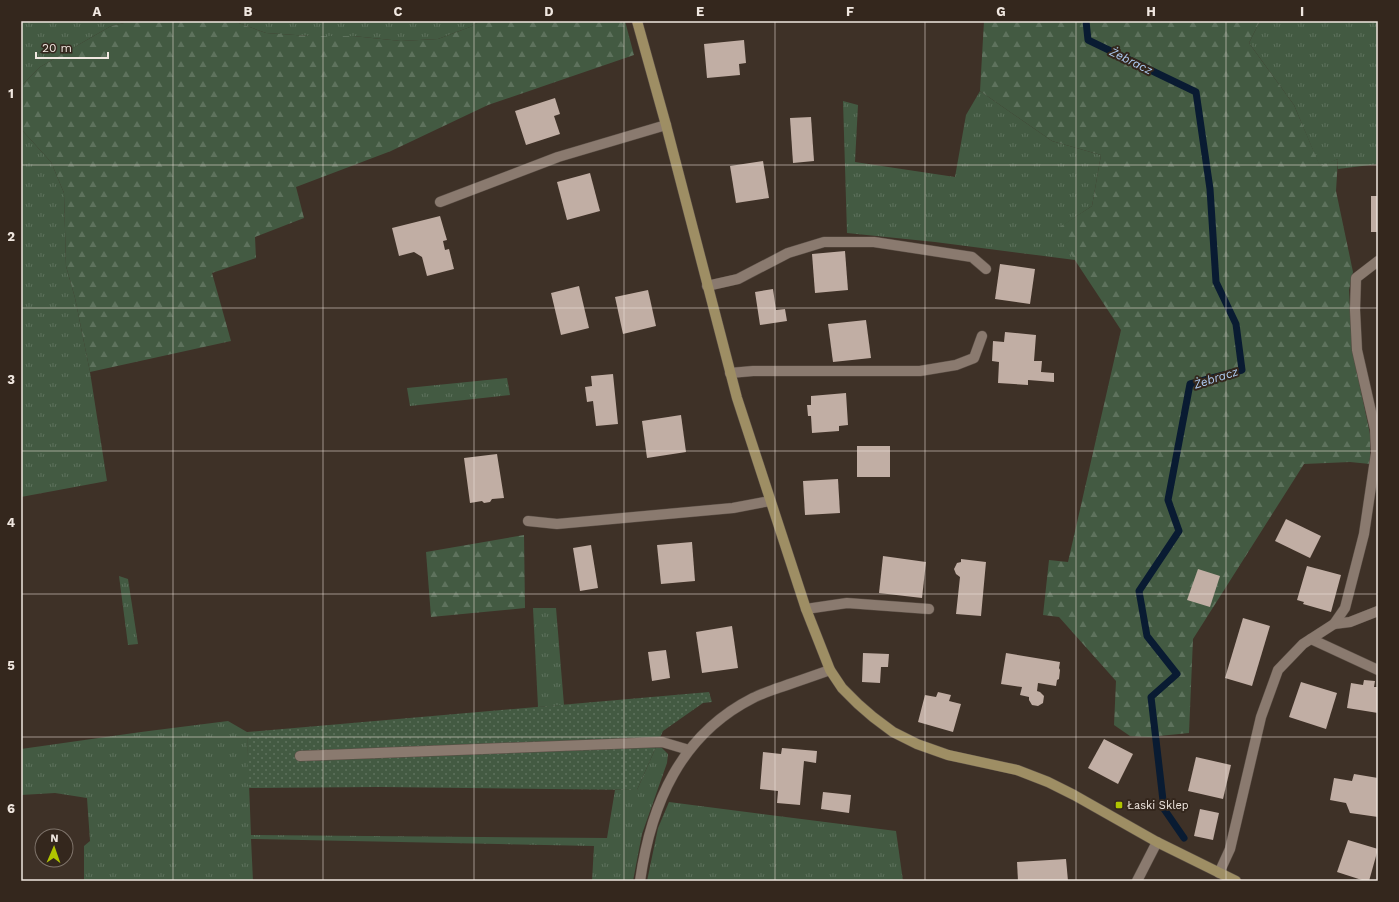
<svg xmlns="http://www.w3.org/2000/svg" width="1399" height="902" font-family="'Work Sans',sans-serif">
<defs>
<pattern id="grass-tufts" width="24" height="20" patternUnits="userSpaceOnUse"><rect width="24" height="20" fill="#435a42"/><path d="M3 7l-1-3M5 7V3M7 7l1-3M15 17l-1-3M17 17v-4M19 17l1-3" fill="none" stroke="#5e725d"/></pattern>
<pattern id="forest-firs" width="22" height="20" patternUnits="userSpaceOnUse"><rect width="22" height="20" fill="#435a42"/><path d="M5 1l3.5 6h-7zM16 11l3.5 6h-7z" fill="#5e725d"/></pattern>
<pattern id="park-dots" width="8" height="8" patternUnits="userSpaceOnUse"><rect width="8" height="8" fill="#435a42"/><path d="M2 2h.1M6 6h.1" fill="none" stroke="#5e725d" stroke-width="1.8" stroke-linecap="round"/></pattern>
</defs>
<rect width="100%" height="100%" fill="#3e3127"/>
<g fill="url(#grass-tufts)">
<polygon points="21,21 133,21 111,26 40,67 22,85 21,91"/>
<polygon points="233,21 481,21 470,27 438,39 401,41 353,36 310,36 266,33"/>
<polygon points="1260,21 1378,21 1378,164 1338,169 1338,159 1320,167 1294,105 1249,43"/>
<polygon points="980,91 1052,141 1101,155 1092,206 1056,230 1075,260 935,242 847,233 843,101 858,105 855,162 955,177 966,115"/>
<polygon points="21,129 51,162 64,193 66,266 75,298 90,372 107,481 21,497"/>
<polygon points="507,378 510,395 410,406 407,388"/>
<polygon points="119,576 128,579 138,644 128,645"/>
<polygon points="533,608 556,608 564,705 538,707"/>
<polygon points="228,721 247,732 251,835 607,838 615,790 637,790 656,747 662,748 668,754 667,763 642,834 633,881 592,881 594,846 251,839 253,881 84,881 84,846 90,841 87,798 55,793 21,795 21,749 141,732"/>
<polygon points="669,802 896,831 903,881 647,881 658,828"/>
</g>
<g fill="url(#forest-firs)">
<polygon points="133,21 233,21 266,33 310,36 353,36 401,41 438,39 470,27 481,21 625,21 634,55 488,105 391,151 296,187 304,218 255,237 256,258 212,273 231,341 90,372 75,298 66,266 64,193 51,162 21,129 21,91 22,85 40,67 111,26"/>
<polygon points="984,21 1260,21 1249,43 1294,105 1320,166 1338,159 1336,191 1353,272 1349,290 1353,353 1370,434 1370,464 1350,462 1304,464 1193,639 1189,733 1149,737 1130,736 1114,725 1116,681 1059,617 1043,615 1049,560 1068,562 1121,330 1055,230 1092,206 1101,155 1052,141 980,91"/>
<polygon points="524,535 525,608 431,617 426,552"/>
</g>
<polygon fill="url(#park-dots)" points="709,692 712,702 703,703 663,731 637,790 380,787 248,788 247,732"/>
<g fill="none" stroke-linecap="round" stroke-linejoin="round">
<polyline stroke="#091b32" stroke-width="7" points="1086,21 1088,40 1196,92 1210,189 1216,282 1236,324 1242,370 1190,384 1168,500 1179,531 1139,591 1147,636 1177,674 1151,697 1164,809 1184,838"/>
</g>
<g fill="#c1aea4">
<polygon points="744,40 746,63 739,64 740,75 707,78 704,44"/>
<polygon points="555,98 560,114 554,116 560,134 526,145 515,111"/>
<polygon points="811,117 814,161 793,163 790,118"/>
<polygon points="763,161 769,198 736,203 730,166"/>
<polygon points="590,173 600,211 567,220 557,182"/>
<rect x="1371" y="196" width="7" height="36"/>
<polygon points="440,216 447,240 443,241 445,250 449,249 454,269 427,276 422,257 414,252 399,256 392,228"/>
<polygon points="845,251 848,290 815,293 812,254"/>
<polygon points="1000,264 1035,269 1030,304 995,299"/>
<polygon points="579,286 589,328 561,335 551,293"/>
<polygon points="773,289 776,310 785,309 787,321 760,325 755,292"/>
<polygon points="648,290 656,326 623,334 615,297"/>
<polygon points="866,320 871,358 833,362 828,324"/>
<polygon points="1005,332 1036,335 1034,361 1042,361 1041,372 1054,373 1054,382 1028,380 1028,385 998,383 999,362 992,361 993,341 1004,342"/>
<polygon points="613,374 618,424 596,426 593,401 587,402 585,387 592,386 591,376"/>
<polygon points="846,393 848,425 839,426 839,431 812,433 811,416 808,416 807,405 811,405 811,396"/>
<polygon points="681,415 686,452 647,458 642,421"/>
<rect x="857" y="446" width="33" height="31"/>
<polygon points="497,454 504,498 492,499 490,502 484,503 482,501 470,503 464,458"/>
<polygon points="838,479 840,513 805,515 803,481"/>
<polygon points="1286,519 1321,536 1310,558 1275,541"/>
<polygon points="692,542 695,581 661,584 657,545"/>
<polygon points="591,545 598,588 580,591 573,548"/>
<polygon points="883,556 926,562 922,598 879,593"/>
<polygon points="961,559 986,562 981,616 956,614 960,577 956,574 954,569 957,563 961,562"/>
<polygon points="1307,566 1341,575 1331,612 1303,604 1304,602 1297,600"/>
<polygon points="1198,569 1220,576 1210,607 1187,600"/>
<polygon points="1243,618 1270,626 1252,686 1225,678"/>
<polygon points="732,626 738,668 702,673 696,632"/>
<polygon points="666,650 670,678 652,681 648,652"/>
<polygon points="863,653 889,654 888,667 881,667 880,683 862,682"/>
<polygon points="1006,653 1060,662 1059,668 1060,670 1059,679 1057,680 1056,686 1038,683 1037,691 1040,692 1044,696 1043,703 1038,706 1032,705 1029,700 1029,697 1020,695 1022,687 1001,684"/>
<polygon points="1364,680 1375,681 1374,687 1378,687 1378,713 1347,708 1351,683 1363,685"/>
<polygon points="1301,682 1337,693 1326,729 1289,717"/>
<polygon points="938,692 951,695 949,701 961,704 953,732 918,722 925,695 936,697"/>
<polygon points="1104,739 1133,754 1118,784 1088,768"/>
<polygon points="782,748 817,751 816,763 804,761 800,805 777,803 778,791 760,789 763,752 781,754"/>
<polygon points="1196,757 1231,765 1223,799 1188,791"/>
<polygon points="1354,774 1378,778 1378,817 1350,813 1346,803 1330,800 1334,778 1352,781"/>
<polygon points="823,792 851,795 849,813 821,809"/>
<polygon points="1200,809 1219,813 1213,840 1194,836"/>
<polygon points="1348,840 1378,849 1369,881 1365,881 1337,872"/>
<polygon points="1066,859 1068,881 1018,881 1017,862"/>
</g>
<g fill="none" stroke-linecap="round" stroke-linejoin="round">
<g stroke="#5a4e45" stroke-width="11">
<g id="lane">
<polyline points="440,202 558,157 666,125"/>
<polyline points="707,286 738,279 788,253 824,242 874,242 972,257 986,269"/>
<polyline points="730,373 753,371 920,371 956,365 974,358 982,336"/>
<polyline points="528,521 557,524 733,508 770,501"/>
<polyline points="806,609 847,603 929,609"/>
<polyline points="1334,624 1350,622 1378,611"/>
<polyline points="1311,639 1378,670"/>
<polyline points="300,756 662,742 689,750"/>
<polyline points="1219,873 1230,849 1261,717 1278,670 1303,644 1334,624 1345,608 1364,534 1376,453 1375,429 1357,350 1355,310 1356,278 1378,261"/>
</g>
</g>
<g stroke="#5a4e45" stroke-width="11">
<g id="street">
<path d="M640 881C651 804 680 735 753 698 761 694 770 691 778 688 796 682 813 676 830 670"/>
<polyline points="1137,881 1157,842"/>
</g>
</g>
<g stroke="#5a4e45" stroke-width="11">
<polyline id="secondary" points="637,21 666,125 737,398 806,609 830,670 842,688 858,704 873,717 893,732 917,744 948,755 1017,770 1048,782 1074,795 1157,842 1236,881"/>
</g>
<use href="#lane" stroke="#8a7a6f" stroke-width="10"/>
<use href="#street" stroke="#8a7a6f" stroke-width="10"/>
<use href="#secondary" stroke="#9e8e64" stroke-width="10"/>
</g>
<path fill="none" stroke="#f0e7e0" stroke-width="1" stroke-opacity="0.55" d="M173 21V881M323 21V881M474 21V881M624 21V881M775 21V881M925 21V881M1076 21V881M1226 21V881M21 165H1378M21 308H1378M21 451H1378M21 594H1378M21 737H1378"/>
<rect fill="#b1c500" stroke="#34271d" stroke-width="1.5" x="1115" y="801" width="8" height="8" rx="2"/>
<g text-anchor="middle" stroke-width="4" stroke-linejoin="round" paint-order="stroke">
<g font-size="11" fill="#f0e7e0" stroke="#34271d" text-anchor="start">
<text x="1127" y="809">Łaski Sklep</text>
</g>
<g font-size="12" font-style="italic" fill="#b0cef6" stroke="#34271d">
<text transform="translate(1131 61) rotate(26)" y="4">Żebracz</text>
<text transform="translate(1216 378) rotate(-18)" y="4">Żebracz</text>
</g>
</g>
<rect width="1399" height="902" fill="none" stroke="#34271d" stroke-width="44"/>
<g transform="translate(54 848) rotate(2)"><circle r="19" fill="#34271d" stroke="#7f746b"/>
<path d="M0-3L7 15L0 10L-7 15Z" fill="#b1c500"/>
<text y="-6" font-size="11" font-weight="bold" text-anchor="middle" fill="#f0e7e0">N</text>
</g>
<path d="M36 52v6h72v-6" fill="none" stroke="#f0e7e0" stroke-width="2"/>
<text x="42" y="52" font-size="12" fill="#f0e7e0" stroke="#34271d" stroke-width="3" paint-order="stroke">20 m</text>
<rect x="22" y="22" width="1355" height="858" fill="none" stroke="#f0e7e0" stroke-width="1.5"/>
<g font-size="13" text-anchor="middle" font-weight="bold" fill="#f0e7e0">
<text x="97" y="16">A</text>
<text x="248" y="16">B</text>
<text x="398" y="16">C</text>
<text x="549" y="16">D</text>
<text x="700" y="16">E</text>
<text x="850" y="16">F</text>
<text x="1001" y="16">G</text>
<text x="1151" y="16">H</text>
<text x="1302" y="16">I</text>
<text x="11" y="98">1</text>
<text x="11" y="241">2</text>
<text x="11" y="384">3</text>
<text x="11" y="527">4</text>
<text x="11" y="670">5</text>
<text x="11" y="813">6</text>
</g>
</svg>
